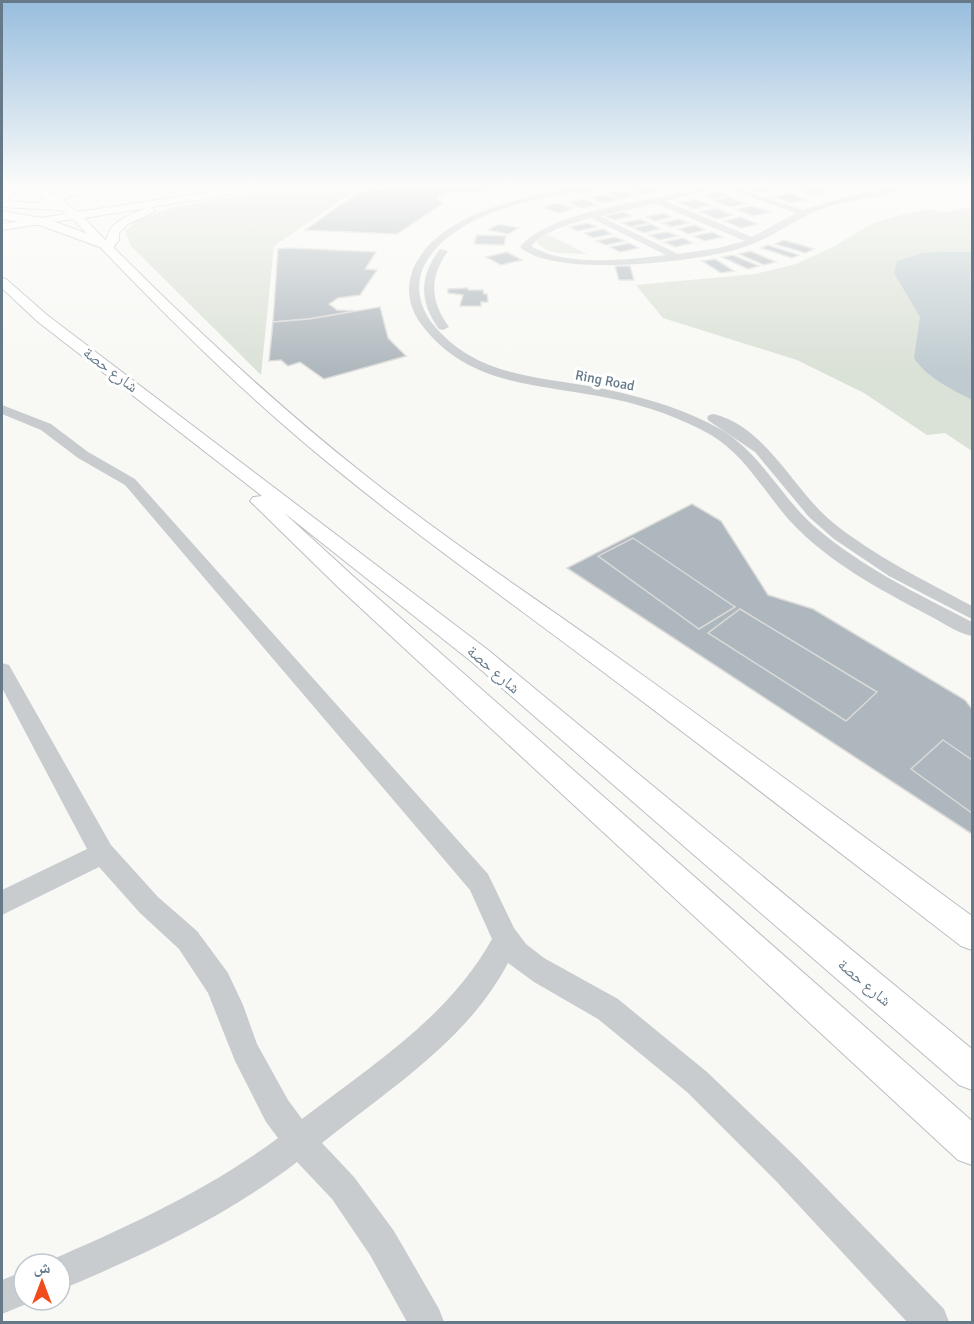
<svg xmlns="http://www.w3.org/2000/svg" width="974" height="1324" font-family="Signika,'Noto Naskh Arabic',sans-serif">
<rect width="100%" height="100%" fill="#f8f8f5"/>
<g fill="#dae1d6">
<polygon points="299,187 372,188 354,191 274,246 261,375 131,246 125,232 135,221 174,207"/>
<polygon points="972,206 972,451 945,433 927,435 864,393 797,360 663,318 636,285 755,274 796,264 833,247 873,223 904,214 930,209 946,213"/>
<polygon points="547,234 587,254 560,253 548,251 538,244 537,241"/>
</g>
<path fill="#bfcbd0" d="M938 252H972V274L970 276 972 291V400C953 390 926 377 914 358L920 317 894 273 897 261 922 253Z"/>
<g fill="#aeb7bd" stroke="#dadad8" stroke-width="1.5">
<polygon points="393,187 512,187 472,192 448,192 439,196 437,199 444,203 397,234 305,230 359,192"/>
<polygon points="647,187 658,191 643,194 630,188"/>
<polygon points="760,187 773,187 778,188 759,193 749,189"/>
<polygon points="817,187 830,191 813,195 800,191"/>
<polygon points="623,190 636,196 620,199 607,193"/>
<polygon points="719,192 729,196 713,199 703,195"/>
<polygon points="789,193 807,200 791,203 774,197"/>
<polygon points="605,194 618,200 601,203 589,197"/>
<polygon points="729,197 746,204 730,207 713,201"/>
<polygon points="585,199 597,205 581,208 568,202"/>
<polygon points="694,199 710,205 694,209 678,203"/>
<polygon points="557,203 573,208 560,213 543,208"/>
<polygon points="752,206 770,212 753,216 736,209"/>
<polygon points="716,208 733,215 717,219 700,212"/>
<polygon points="623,212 632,216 614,220 605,216"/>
<polygon points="663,213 672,217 655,221 646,217"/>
<polygon points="740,217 758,224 741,228 724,221"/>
<polygon points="640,219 649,223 631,227 622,223"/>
<polygon points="679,219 689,223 672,227 662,223"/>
<polygon points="588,223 597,227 578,231 569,227"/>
<polygon points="499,224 519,228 508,234 488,230"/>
<polygon points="651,224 661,229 643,233 633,228"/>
<polygon points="695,225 705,230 688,234 678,229"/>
<polygon points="603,229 612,234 593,238 584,233"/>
<polygon points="667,232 678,236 659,240 649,235"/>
<polygon points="712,232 723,237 705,241 694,236"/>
<polygon points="477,235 506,236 504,245 474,244"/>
<polygon points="615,237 625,241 606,245 596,241"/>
<polygon points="683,238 693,243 675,247 664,242"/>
<polygon points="784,240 814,249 805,253 775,244"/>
<polygon points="629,243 639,248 620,252 610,247"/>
<polygon points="768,245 799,255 792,258 761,248"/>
<polygon points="288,248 376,252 365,269 377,270 360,295 338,298 329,304 337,310 355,311 309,319 273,322 278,249"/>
<polygon points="750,251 776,262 764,265 739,254"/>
<polygon points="507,252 522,260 501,265 486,257"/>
<polygon points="733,255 759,266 748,269 722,257"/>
<polygon points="715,259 734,271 721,273 702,261"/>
<polygon points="615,266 630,266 634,280 619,280"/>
<polygon points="468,288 468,290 483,290 484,294 487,294 488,302 481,302 481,306 460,306 463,295 448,293 448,289"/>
<polygon points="380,307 388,338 406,356 324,379 300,362 288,366 281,360 269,361 273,322 309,319"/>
<polygon points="692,504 721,521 768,595 813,609 965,700 972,709 972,834 567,568"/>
<polygon points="633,538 735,607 699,629 598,556"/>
<polygon points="740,609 877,692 846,721 708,633"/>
<polygon points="943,740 972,760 972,813 911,769"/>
</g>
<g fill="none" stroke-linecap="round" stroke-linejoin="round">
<g stroke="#bbbfc3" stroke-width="2">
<g id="major">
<path d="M30 187H41L54 196 85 187H99L97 189 61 200 78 212 244 187H266L261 190 151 207 155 210 154 212 128 224 119 233V240L113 247C193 327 276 405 365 475 444 538 528 593 609 651 731 738 852 828 972 916V950L961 946C839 852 717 757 594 665 488 585 379 509 279 421 207 358 140 289 73 219L2 230V224L66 214 61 210 2 207V201L37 203 45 199ZM146 208C128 216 110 220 106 241L84 218Z"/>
<polygon points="2,278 6,279 47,315 488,650 972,1049 972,1090 959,1085 472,662 283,512 354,577 972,1121 972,1165 958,1160 338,587 250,501 253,497 262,496 37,321 2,288"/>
</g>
</g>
<g stroke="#babec1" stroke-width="2">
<g id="highway">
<polygon points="8,187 21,187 6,202 2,203 2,193"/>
<polygon points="2,211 47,219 113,243 115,246 108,250 39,225 2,219"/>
<polygon points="2,280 14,287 11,290 2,290"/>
</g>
</g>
<g fill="#c8cccf" fill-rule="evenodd">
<path d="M576 187H611L575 195 571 192C521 202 448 217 423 268 415 287 420 307 432 323 480 383 550 375 618 392 653 400 688 411 720 429 760 452 780 496 814 526 861 567 918 594 972 622V636C957 633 942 622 928 615 879 589 828 562 790 521 764 492 745 455 711 435 681 418 647 406 613 399 542 383 470 389 421 324 408 306 405 285 415 265 441 213 524 197 576 187Z"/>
<path d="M708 187H720L666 201 752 237 796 213 722 187H733L803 210 856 194 893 187H908C895 196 845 200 824 208 797 217 774 237 747 246 705 262 553 279 520 247 551 209 660 200 708 187ZM657 203V204L745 241 718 248 678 254 600 216ZM591 218 666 255C627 260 565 267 531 246 546 230 570 224 591 218Z"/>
<path d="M440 249 448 251C429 277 430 301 449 327L443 330 439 329C419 302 419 276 440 249Z"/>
<path d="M2 405 51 424 88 452 135 479 488 874 514 928 526 944 544 958 618 999 707 1072 798 1159 944 1309 949 1322H907L776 1181 687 1092 598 1019 534 982 508 963C467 1041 389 1089 322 1143L354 1177 394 1231 439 1309 444 1322H407L370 1255 332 1199 297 1162C227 1216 142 1256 60 1290V1264H47L48 1261C127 1227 208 1190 278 1138L266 1122 235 1061 208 993 179 949 140 913 99 867 2 915V890L87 849 2 688V663L9 665 111 845 158 897 197 931 228 973 243 1005 257 1044 288 1100 302 1119C372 1065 448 1018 492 939L470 890 125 485 78 458 41 430 2 414Z"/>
<path d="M714 414C766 427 793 489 831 521 874 556 924 580 972 606V619L889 576 834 539 809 517 755 452 709 421 707 418 709 415Z"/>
<polygon points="24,1271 24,1300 36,1300 2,1314 2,1280"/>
</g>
<use href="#major" fill="#fff" fill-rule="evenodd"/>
<use href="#highway" fill="#fff" fill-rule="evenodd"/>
</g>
<linearGradient id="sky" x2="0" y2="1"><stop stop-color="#97bdde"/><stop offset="0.5" stop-color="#fcfcfa"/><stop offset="1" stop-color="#fcfcfa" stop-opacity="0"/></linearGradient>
<rect width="974" height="372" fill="url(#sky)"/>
<g text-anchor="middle" stroke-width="6" stroke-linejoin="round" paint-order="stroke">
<g font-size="14" fill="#657989" stroke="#fff">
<text transform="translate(605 380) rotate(11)" y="5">Ring Road</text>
</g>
<g font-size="16" fill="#657989" stroke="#fff">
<text transform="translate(111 369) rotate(37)" y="6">شارع حصة</text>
<text transform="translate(494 669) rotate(41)" y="6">شارع حصة</text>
<text transform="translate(865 982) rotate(40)" y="6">شارع حصة</text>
</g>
</g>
<rect width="974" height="1324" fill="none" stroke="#657989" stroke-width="6"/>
<g transform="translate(42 1282)"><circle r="28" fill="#ffffff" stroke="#c1c9d0" stroke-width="1.5"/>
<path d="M0-4.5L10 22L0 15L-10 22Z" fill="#f14a1d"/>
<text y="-9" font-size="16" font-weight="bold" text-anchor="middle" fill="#657989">ش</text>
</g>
</svg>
